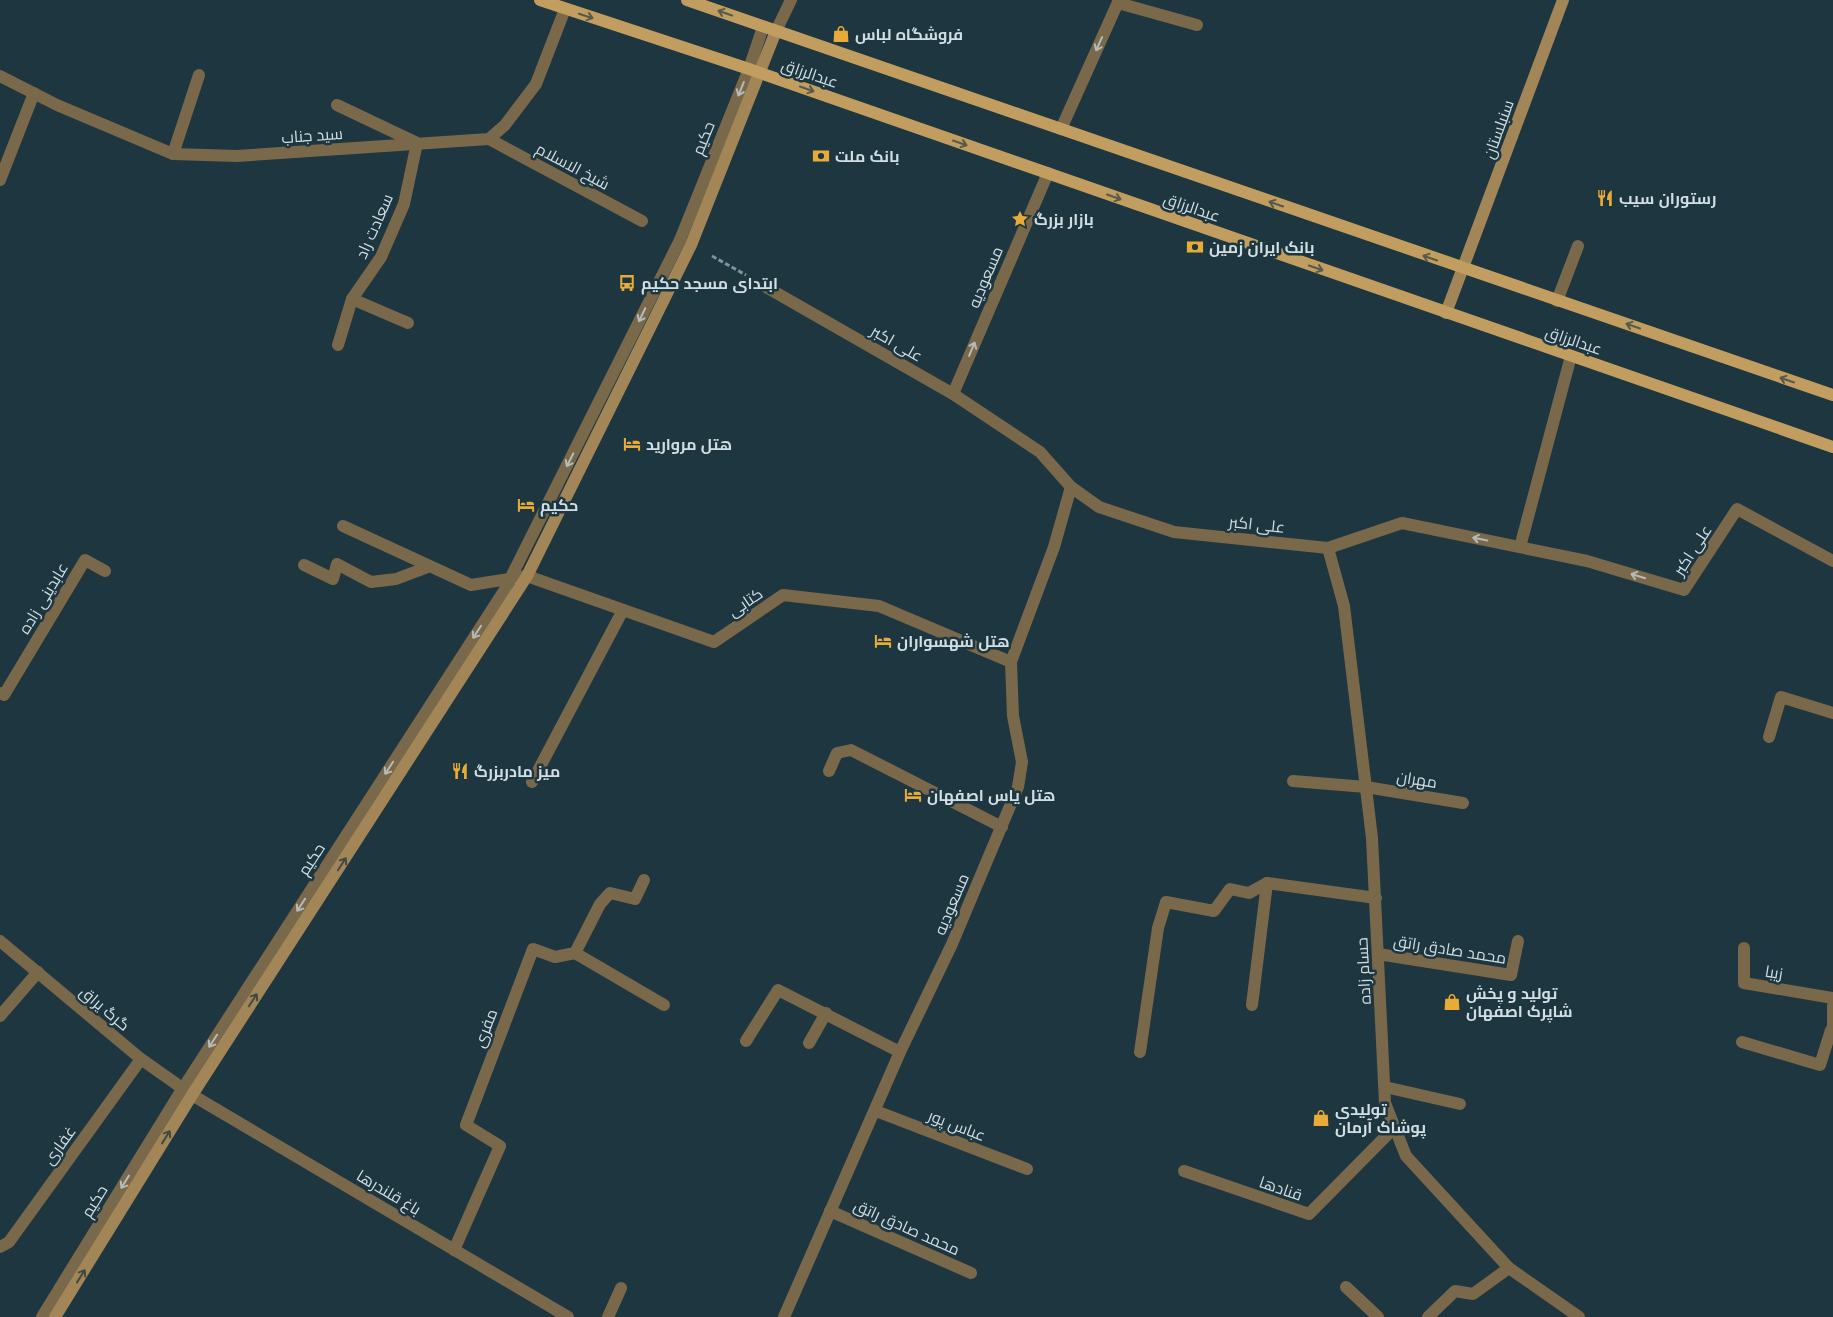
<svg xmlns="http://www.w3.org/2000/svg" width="1833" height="1317" font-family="'Nunito Sans',Cairo,sans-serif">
<rect width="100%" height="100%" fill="#1e363f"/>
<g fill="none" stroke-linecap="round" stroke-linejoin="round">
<polyline stroke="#7f9299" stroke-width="3" stroke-dasharray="5 2.5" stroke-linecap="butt" points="712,256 746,275"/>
<g stroke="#7a684b" stroke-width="12">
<polyline points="532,782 623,610"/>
<polyline points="42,1317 178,1096 504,591 680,240 749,69 763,27"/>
</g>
<g stroke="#7a684b" stroke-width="12">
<polyline points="1118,3 1197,25"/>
<polyline points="776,31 791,0"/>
<polyline points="0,76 57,105 173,154 237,156 489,139 505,125 536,84 565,9"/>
<polyline points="337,105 417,143 404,204 381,257 352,299 338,345"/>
<polyline points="1061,129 1119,0"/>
<polyline points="489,139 642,221"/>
<polyline points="173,154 199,75"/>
<polyline points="0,180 34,93"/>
<polyline points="766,287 953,394 1040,452 1071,487 1099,507 1174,532 1328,548 1402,523 1587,561 1684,590 1737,509 1833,561"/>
<polyline points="352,299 408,323"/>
<polyline points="1557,301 1578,246"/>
<polyline points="953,394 1048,173"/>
<polyline points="343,526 471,585 527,576 714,642 783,595 879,606 1011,662"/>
<polyline points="1520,547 1571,356"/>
<polyline points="1328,548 1344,606 1372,838 1385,1103 1406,1156 1509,1268 1579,1317"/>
<polyline points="304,565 333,579 337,564 371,582 396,579 428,567"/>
<polyline points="0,693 4,695 85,560 105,571"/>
<polyline points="1769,737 1781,697 1833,713"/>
<polyline points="829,771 837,753 851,750 1002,827"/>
<polyline points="1293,781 1366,787 1463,803"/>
<polyline points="0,941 141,1059 192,1095 568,1317"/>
<polyline points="1744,948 1744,983 1833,998"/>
<polyline points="575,953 664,1005"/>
<polyline points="1378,954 1511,975 1518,941"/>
<polyline points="1252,1005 1267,883"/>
<polyline points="1833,1006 1833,1030"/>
<polyline points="0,1016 38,972"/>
<polyline points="746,1041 778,990 900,1052"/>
<polyline points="1742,1042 1820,1065 1831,1030"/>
<polyline points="809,1043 826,1013"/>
<polyline points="1140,1052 1158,928 1166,902 1214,911 1230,889 1249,893 1267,883 1376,898"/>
<polyline points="1385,1087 1460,1104"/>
<polyline points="876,1111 1027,1169"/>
<polyline points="1184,1171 1309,1214 1395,1127"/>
<polyline points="830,1211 971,1273"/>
<polyline points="0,1247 9,1242 141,1059"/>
<polyline points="454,1250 500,1146 466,1125 533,949 555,957 575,953 600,904 610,893 635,899 644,880"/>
<polyline points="1346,1287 1378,1317"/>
<polyline points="608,1317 621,1288"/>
<polyline points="784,1317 900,1052 952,944 1018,787 1022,762 1013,716 1011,662 1054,547 1071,487"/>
<polyline points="1428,1317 1455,1291 1473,1294 1509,1268"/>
</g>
<g stroke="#a28657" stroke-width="12">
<polyline points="1446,313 1563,0"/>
<polyline points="55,1317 192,1095 527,576 691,245 776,31"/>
</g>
<g stroke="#c19d5f" stroke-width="12">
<polyline points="540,0 749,69 1833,447"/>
<polyline points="687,0 1833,395"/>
</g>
</g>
<defs><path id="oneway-shaft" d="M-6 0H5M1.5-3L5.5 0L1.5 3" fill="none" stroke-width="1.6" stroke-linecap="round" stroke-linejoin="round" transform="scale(1.25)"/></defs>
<g stroke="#575a4a">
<use href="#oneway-shaft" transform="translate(725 13) rotate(-161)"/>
<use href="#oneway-shaft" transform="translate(586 16) rotate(18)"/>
<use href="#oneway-shaft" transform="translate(807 89) rotate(19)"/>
<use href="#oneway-shaft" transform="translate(960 143) rotate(19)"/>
<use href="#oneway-shaft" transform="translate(1114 197) rotate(19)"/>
<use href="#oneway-shaft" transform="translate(1276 204) rotate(-161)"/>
<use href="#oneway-shaft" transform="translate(1430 258) rotate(-161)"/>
<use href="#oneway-shaft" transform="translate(1316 268) rotate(19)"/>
<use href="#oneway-shaft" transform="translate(1633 326) rotate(-161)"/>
<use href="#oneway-shaft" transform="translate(1787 380) rotate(-161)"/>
</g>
<g stroke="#b7bbb7">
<use href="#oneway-shaft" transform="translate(1099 44) rotate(114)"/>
<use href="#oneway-shaft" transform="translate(741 89) rotate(112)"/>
<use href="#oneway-shaft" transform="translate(642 315) rotate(116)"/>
<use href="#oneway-shaft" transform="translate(972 349) rotate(-67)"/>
<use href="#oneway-shaft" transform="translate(570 460) rotate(117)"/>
<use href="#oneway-shaft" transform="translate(1480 539) rotate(-168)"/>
<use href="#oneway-shaft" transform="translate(1638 576) rotate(-163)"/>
<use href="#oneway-shaft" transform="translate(477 632) rotate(123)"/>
<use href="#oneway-shaft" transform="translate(389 768) rotate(123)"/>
<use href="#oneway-shaft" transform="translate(301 905) rotate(123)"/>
<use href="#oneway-shaft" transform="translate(213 1041) rotate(123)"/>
<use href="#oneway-shaft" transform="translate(125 1182) rotate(122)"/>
</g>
<g stroke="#3f4a45">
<use href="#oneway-shaft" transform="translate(342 864) rotate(-57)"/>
<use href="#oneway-shaft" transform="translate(253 1000) rotate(-57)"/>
<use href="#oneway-shaft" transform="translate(166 1137) rotate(-58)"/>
<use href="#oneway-shaft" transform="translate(81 1276) rotate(-58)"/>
</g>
<defs>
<g id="shop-bare" transform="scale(1.35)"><path d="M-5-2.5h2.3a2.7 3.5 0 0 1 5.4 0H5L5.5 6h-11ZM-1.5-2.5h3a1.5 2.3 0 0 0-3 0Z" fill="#e8ab37" stroke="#1e363f" stroke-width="2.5" paint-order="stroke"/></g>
<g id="bank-bare" transform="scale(1.35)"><path d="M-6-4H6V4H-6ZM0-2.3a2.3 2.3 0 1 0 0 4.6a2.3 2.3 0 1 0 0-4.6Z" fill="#e8ab37" stroke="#1e363f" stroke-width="2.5" paint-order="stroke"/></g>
<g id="restaurant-bare" transform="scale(1.35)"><path d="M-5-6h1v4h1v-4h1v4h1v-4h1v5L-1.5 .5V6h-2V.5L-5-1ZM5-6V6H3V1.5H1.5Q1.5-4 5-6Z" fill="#e8ab37" stroke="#1e363f" stroke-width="2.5" paint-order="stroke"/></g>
<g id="sight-bare" transform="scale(1.35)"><path d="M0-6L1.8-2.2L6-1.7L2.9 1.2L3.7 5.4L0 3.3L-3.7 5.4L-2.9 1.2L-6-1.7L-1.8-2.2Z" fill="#e8ab37" stroke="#1e363f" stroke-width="2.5" paint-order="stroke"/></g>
<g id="bus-bare" transform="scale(1.35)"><path d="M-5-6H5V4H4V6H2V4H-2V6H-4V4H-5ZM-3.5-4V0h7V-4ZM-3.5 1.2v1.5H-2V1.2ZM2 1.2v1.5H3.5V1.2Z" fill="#e8ab37" stroke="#1e363f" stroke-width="2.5" paint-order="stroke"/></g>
<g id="hotel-bare" transform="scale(1.35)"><path d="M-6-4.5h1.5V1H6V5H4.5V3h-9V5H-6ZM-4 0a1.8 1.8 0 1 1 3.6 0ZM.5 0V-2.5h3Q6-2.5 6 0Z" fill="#e8ab37" stroke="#1e363f" stroke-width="2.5" paint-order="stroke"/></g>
</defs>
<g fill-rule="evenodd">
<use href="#shop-bare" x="841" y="34"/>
<use href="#bank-bare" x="821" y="156"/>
<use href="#restaurant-bare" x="1605" y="198"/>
<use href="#sight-bare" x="1020" y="219"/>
<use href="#bank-bare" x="1195" y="247"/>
<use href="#bus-bare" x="627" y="283"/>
<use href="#hotel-bare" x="632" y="444"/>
<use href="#hotel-bare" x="526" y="505"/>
<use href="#hotel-bare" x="883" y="641"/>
<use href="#restaurant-bare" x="460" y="771"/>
<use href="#hotel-bare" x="913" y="795"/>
<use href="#shop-bare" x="1452" y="1002"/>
<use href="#shop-bare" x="1321" y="1118"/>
</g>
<g text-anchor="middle" stroke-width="5" stroke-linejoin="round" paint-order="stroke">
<g font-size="16" font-weight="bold" fill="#d1dfe5" stroke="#1e363f" text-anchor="start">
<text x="855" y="40">فروشگاه لباس</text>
<text x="835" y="162">بانک ملت</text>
<text x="1619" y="204">رستوران سيب</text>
<text x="1034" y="225">بازار بزرگ</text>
<text x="1209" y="253">بانک ایران زمین</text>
<text x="641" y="289">ابتدای مسجد حکیم</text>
<text x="646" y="450">هتل مروارید</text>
<text x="540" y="511">حکیم</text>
<text x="897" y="647">هتل شهسواران</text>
<text x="474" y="777">میز مادربزرگ</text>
<text x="927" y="801">هتل یاس اصفهان</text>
<text x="1466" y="999">تولید و پخش<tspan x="1466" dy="18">شاپرک اصفهان</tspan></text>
<text x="1335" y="1115">تولیدی<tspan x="1335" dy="18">پوشاک آرمان</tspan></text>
</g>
<g font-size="16" fill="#d1dfe5" stroke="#1e363f">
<text transform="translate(810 73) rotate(19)" y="6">عبدالرزاق</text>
<text transform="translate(1498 129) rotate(-70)" y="6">سنبلستان</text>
<text transform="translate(312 135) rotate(-4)" y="6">سید جناب</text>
<text transform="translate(703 138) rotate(-68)" y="6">حکیم</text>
<text transform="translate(573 166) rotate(28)" y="6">شیخ الاسلام</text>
<text transform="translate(1192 207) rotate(19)" y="6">عبدالرزاق</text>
<text transform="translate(374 226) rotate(-66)" y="6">سعادت راد</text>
<text transform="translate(985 277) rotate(-67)" y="6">مسعودیه</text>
<text transform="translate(1574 340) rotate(19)" y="6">عبدالرزاق</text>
<text transform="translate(897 343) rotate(30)" y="6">علی اکبر</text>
<text transform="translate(1257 524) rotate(6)" y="6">علی اکبر</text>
<text transform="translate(1692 550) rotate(-57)" y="6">علی اکبر</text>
<text transform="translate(43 598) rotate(-59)" y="6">عابدینی زاده</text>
<text transform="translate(745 602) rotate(-34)" y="6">کتابی</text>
<text transform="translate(1417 779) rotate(9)" y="6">مهران</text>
<text transform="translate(311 859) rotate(-57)" y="6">حکیم</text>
<text transform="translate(951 904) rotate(-67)" y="6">مسعودیه</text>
<text transform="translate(1450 949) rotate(9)" y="6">محمد صادق راتق</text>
<text transform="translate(1363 971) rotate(-93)" y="6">حسام زاده</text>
<text transform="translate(1774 972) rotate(9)" y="6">زیبا</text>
<text transform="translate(105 1008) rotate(40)" y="6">گرگ یراق</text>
<text transform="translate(485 1028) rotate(-69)" y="6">مفری</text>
<text transform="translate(957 1125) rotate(21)" y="6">عباس پور</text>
<text transform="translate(59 1145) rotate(-54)" y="6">غفاری</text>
<text transform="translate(1281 1188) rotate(19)" y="6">قنادها</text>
<text transform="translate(389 1192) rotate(31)" y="6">باغ قلندرها</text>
<text transform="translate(94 1201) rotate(-58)" y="6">حکیم</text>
<text transform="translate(907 1227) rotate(24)" y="6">محمد صادق راتق</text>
</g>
</g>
</svg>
